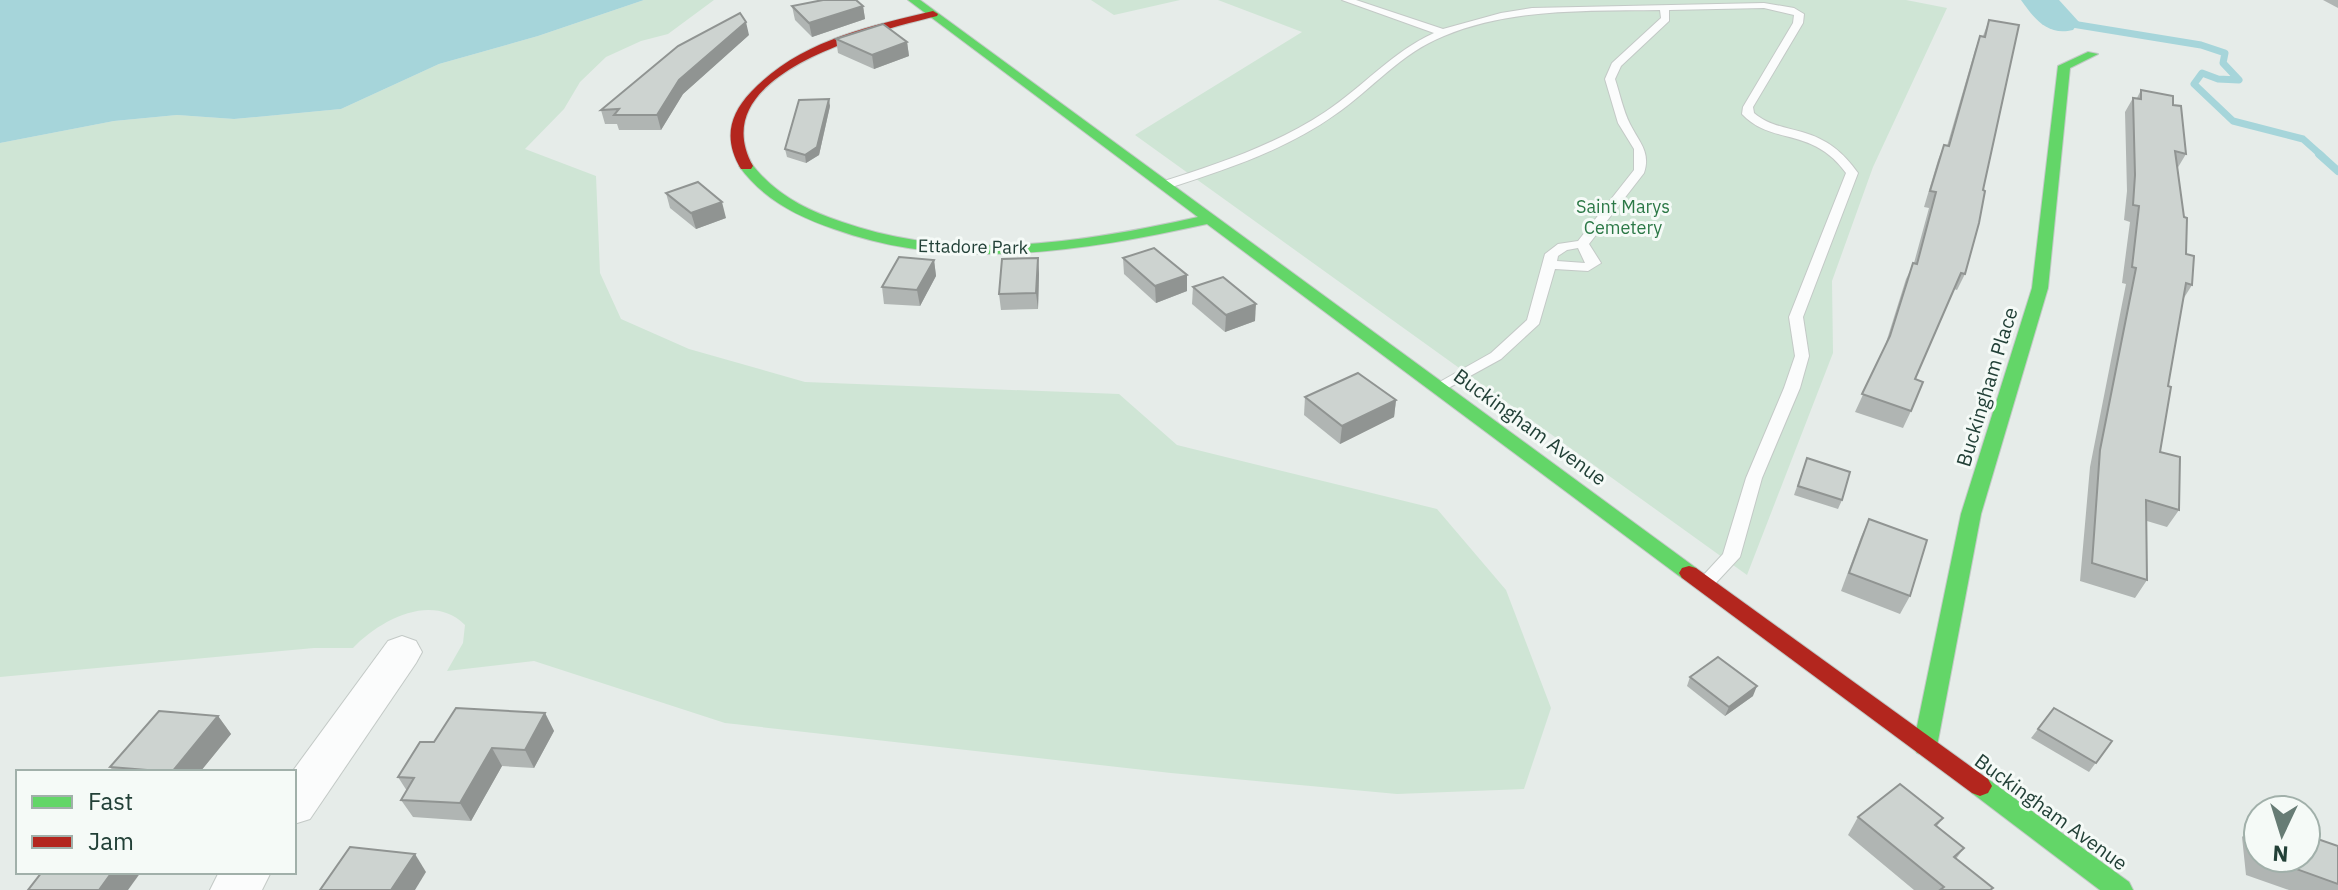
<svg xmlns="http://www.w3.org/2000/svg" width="2338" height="890" font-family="'IBM Plex Sans',sans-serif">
<rect width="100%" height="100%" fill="#e6ece9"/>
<g fill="#cfe5d5">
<path d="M644 0H714L668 34 641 41 606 57 580 82 564 109 525 149 596 176 600 273 621 319 689 349 805 382 1119 394 1177 445 1437 509 1506 590 1551 708 1524 789 1397 794 1171 773 725 723 534 661 447 671 463 643 465 625C432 592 380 620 353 648H314L0 677V143L114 121 177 115 234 119 341 109 439 64 538 36Z"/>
<polygon points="1091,0 1180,0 1114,15"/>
<polygon points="1218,0 1906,0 1947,8 1873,167 1832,281 1833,353 1747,575 1135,135 1302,32"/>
</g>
<polygon fill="#a6d5da" points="0,0 644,0 538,36 439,64 341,109 234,119 177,115 114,121 0,143"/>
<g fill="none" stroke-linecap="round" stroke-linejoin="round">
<polyline stroke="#a6d5da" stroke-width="7" points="2060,22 2201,45 2225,53 2223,63 2239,80 2218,79 2202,73 2194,84 2233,121 2303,139 2322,156"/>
<polyline stroke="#a6d5da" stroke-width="8" points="2319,154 2338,171"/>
<path fill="#a6d5da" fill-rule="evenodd" d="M2021 0H2059L2079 22 2073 30C2048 36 2035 20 2021 0Z"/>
<g stroke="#c3c9c6" stroke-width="2">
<path id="lane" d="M1342 0H1356L1443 29 1501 13 1532 8 1764 3 1794 8 1804 14 1803 23 1753 107 1754 113C1768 125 1784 127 1802 132 1827 139 1843 152 1858 173L1803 317 1809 356 1800 388 1762 478 1740 557 1713 586H1701L1698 581 1723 554 1746 478 1784 388 1795 356 1789 317 1846 173C1812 126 1772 146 1742 114L1743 107 1793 23 1794 15 1764 8 1669 10V21L1621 66 1615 79C1620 94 1623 110 1630 124 1639 142 1651 152 1644 173L1589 244 1601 263 1588 271 1555 269 1539 324 1501 359 1441 392 1436 390 1433 387 1436 384 1491 353 1527 320 1545 254 1558 244 1578 241 1634 170V149L1618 123 1605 79 1612 63 1661 18 1660 10C1587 11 1512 8 1444 36 1401 53 1372 89 1336 114 1286 150 1227 169 1169 188H1161V182C1218 164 1275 145 1325 112 1363 87 1392 52 1434 33ZM1578 248 1585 263 1557 261 1558 256 1567 250Z"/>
</g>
<g stroke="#c3c9c6" stroke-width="2">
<g id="street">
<polygon points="402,636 416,641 422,652 416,663 310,819 294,824 292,772 388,641"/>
<polygon points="219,872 271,872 262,890 210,890"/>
</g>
</g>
<g stroke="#c2c9c6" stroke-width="2">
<g id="fast">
<path d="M908 0H920L1696 568 1699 573 1696 578H1682L1207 224C1083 251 956 273 834 229 796 216 763 199 739 166L741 163H751C774 194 806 210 842 222 958 263 1081 243 1198 217Z"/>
<polygon points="2088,52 2098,54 2070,68 2048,288 1981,514 1937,746 1933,753 1925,755 1917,753 1913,746 1961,514 2032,288 2058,66"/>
<polygon points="1980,776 1988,779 2129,882 2133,890 2100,890 1972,793 1968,786 1972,779"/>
</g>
</g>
<g stroke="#c2c9c6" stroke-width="2">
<g id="jam">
<path d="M933 11 938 14 937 16C877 31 701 73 753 166L751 169H741C724 141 728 116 751 92 799 41 867 27 933 11Z"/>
<polygon points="1689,566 1696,568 1988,779 1992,786 1988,793 1980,796 1972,793 1682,578 1679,573 1682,568"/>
</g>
</g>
<use href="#lane" fill="#fbfcfc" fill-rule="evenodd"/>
<use href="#street" fill="#fbfcfc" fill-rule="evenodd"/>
<use href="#fast" fill="#63d668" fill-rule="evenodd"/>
<use href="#jam" fill="#b3261e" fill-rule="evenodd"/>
</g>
<g fill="#b0b5b3">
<polygon points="2323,0 2338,0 2338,8"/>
<polygon points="792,6 863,6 865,19 812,37 795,20"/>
<polygon points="1989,20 1965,274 1957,290 1954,289 1915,379 1911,411 1903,428 1855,412 1884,349 1906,279 1914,263 1929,208 1924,207 1938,160 1944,145 1947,146 1975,50 1980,36 1983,36"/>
<polygon points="749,35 683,94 661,130 619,130 617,124 605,124 601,110"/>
<polygon points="836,39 907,42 909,56 874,69 838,53"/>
<polygon points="2141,90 2173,105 2186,154 2177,169 2186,254 2192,285 2182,301 2168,386 2160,452 2179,510 2167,527 2147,521 2147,580 2135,598 2080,581 2090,467 2126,284 2122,283 2130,222 2124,220 2127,191 2125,112 2133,98 2137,98"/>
<polygon points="830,106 819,155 806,163 787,157 785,149"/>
<polygon points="666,193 726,218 696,229 670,208"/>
<polygon points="1038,258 1039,274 1038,309 1001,310 999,294"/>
<polygon points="1123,258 1187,275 1187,291 1156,303 1124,274"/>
<polygon points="934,260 936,276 920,306 884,304 882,287"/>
<polygon points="1193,287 1255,321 1225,332 1192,304"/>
<polygon points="1305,397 1396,400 1394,417 1340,444 1304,415"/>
<polygon points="1807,458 1842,500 1838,509 1794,495"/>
<polygon points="1869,519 1910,596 1900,614 1841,591 1861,537"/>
<polygon points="1690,677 1753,696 1725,716 1687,686"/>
<polygon points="545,713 554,731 534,768 502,766 471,821 413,817 401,800 407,791 398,777 434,742"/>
<polygon points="218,716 231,734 200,772 114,772 110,767"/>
<polygon points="2038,729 2112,741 2089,772 2031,738"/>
<polygon points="1858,817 1943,818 1937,826 1964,848 1956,859 1991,890 1914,890 1848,835"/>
<polygon points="2258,820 2258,858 2306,858 2338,846 2338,890 2289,890 2246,875 2242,837"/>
</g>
<g fill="#909492">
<polygon points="863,6 865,19 812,37 809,23"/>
<polygon points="746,22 749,35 683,94 661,130 657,115 679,80"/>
<polygon points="907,42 909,56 874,69 872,55"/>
<polygon points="829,99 830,106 819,155 806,163 805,155"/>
<polygon points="722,202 726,218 696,229 691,213"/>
<polygon points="1038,258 1039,274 1038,309 1036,293"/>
<polygon points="934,260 936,276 920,306 917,290"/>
<polygon points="1187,275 1187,291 1156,303 1155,286"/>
<polygon points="1256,304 1255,321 1225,332 1226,315"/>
<polygon points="1396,400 1394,417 1340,444 1342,426"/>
<polygon points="1757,686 1753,696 1725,716 1729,707"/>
<polygon points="545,713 554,731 534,768 525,750"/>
<polygon points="218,716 231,734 200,772 172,772"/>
<polygon points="492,748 502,766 471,821 460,803"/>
<polygon points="415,854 426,872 415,890 391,890"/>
<polygon points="112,872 141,872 128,890 99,890"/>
</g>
<g fill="#cdd3d0" stroke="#909492" stroke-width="2">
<polygon points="823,0 856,0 863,6 809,23 792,6"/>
<polygon points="740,13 746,22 679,80 657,115 614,115 619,109 601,110 678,46"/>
<polygon points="1989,20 2019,25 1983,190 1985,191 1979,223 1965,274 1961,273 1915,379 1923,382 1911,411 1862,394 1890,336 1913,263 1917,264 1936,192 1930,191 1944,145 1949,146 1980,36 1985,37"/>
<polygon points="883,24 907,42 872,55 836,39"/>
<polygon points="2141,90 2173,96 2173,105 2181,106 2186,154 2175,151 2184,217 2187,218 2186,254 2194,256 2192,285 2186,283 2168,386 2171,387 2160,452 2180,457 2179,510 2146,500 2147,580 2092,563 2100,450 2136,268 2132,267 2139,206 2133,205 2135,175 2133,98 2141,99"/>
<polygon points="829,99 817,147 805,155 785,149 799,100"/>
<polygon points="698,182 722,202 691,213 666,193"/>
<polygon points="1154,248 1187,275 1155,286 1123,258"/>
<polygon points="899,257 934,260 917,290 882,287"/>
<polygon points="1038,258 1036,293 999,294 1002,259"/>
<polygon points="1223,277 1256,304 1226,315 1193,287"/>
<polygon points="1358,373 1396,400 1342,426 1305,397"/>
<polygon points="1807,458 1850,472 1842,500 1798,486"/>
<polygon points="1869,519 1927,540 1910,596 1849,573"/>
<polygon points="1718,657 1757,686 1729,707 1690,677"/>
<polygon points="456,708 545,713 525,750 492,748 460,803 401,800 414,778 398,777 420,742 434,742"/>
<polygon points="2054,708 2112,741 2096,763 2038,729"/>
<polygon points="159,711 218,716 172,772 110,767"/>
<polygon points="1900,784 1943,818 1935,825 1964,848 1954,857 1993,888 1990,890 1940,890 1944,887 1858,817"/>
<polygon points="2306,835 2338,846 2338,884 2266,858 2306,858"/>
<polygon points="350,847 415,854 391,890 320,890"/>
<polygon points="42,872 112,872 99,890 28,890"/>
</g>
<g text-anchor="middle" stroke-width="6" stroke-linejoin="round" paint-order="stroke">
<g font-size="18" fill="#2b7846" stroke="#f5faf7">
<text x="1623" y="213">Saint Marys<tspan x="1623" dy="21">Cemetery</tspan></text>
</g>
<g font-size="18" fill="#224037" stroke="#f5faf7">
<text transform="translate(973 247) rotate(1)" y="6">Ettadore Park</text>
</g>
<g font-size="20" fill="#224037" stroke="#f5faf7">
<text transform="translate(1987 387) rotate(-73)" y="7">Buckingham Place</text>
<text transform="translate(1530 427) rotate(36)" y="7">Buckingham Avenue</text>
<text transform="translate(2051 812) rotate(36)" y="7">Buckingham Avenue</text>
</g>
</g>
<rect x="16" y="770" width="280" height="104" fill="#f5faf7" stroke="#a1b0aa" stroke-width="2"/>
<rect x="32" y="796" width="40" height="12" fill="#63d668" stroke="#a1b0aa" stroke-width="2"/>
<text x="88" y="810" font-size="24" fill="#224037">Fast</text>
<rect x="32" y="836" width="40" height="12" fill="#b3261e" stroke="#a1b0aa" stroke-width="2"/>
<text x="88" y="850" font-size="24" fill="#224037">Jam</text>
<g transform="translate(2282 834) rotate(184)"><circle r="38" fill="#f5faf7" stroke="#a1b0aa" stroke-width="2"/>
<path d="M0-6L14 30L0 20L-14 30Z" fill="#677c75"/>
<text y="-12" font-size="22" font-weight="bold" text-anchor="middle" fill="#224037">N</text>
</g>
</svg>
